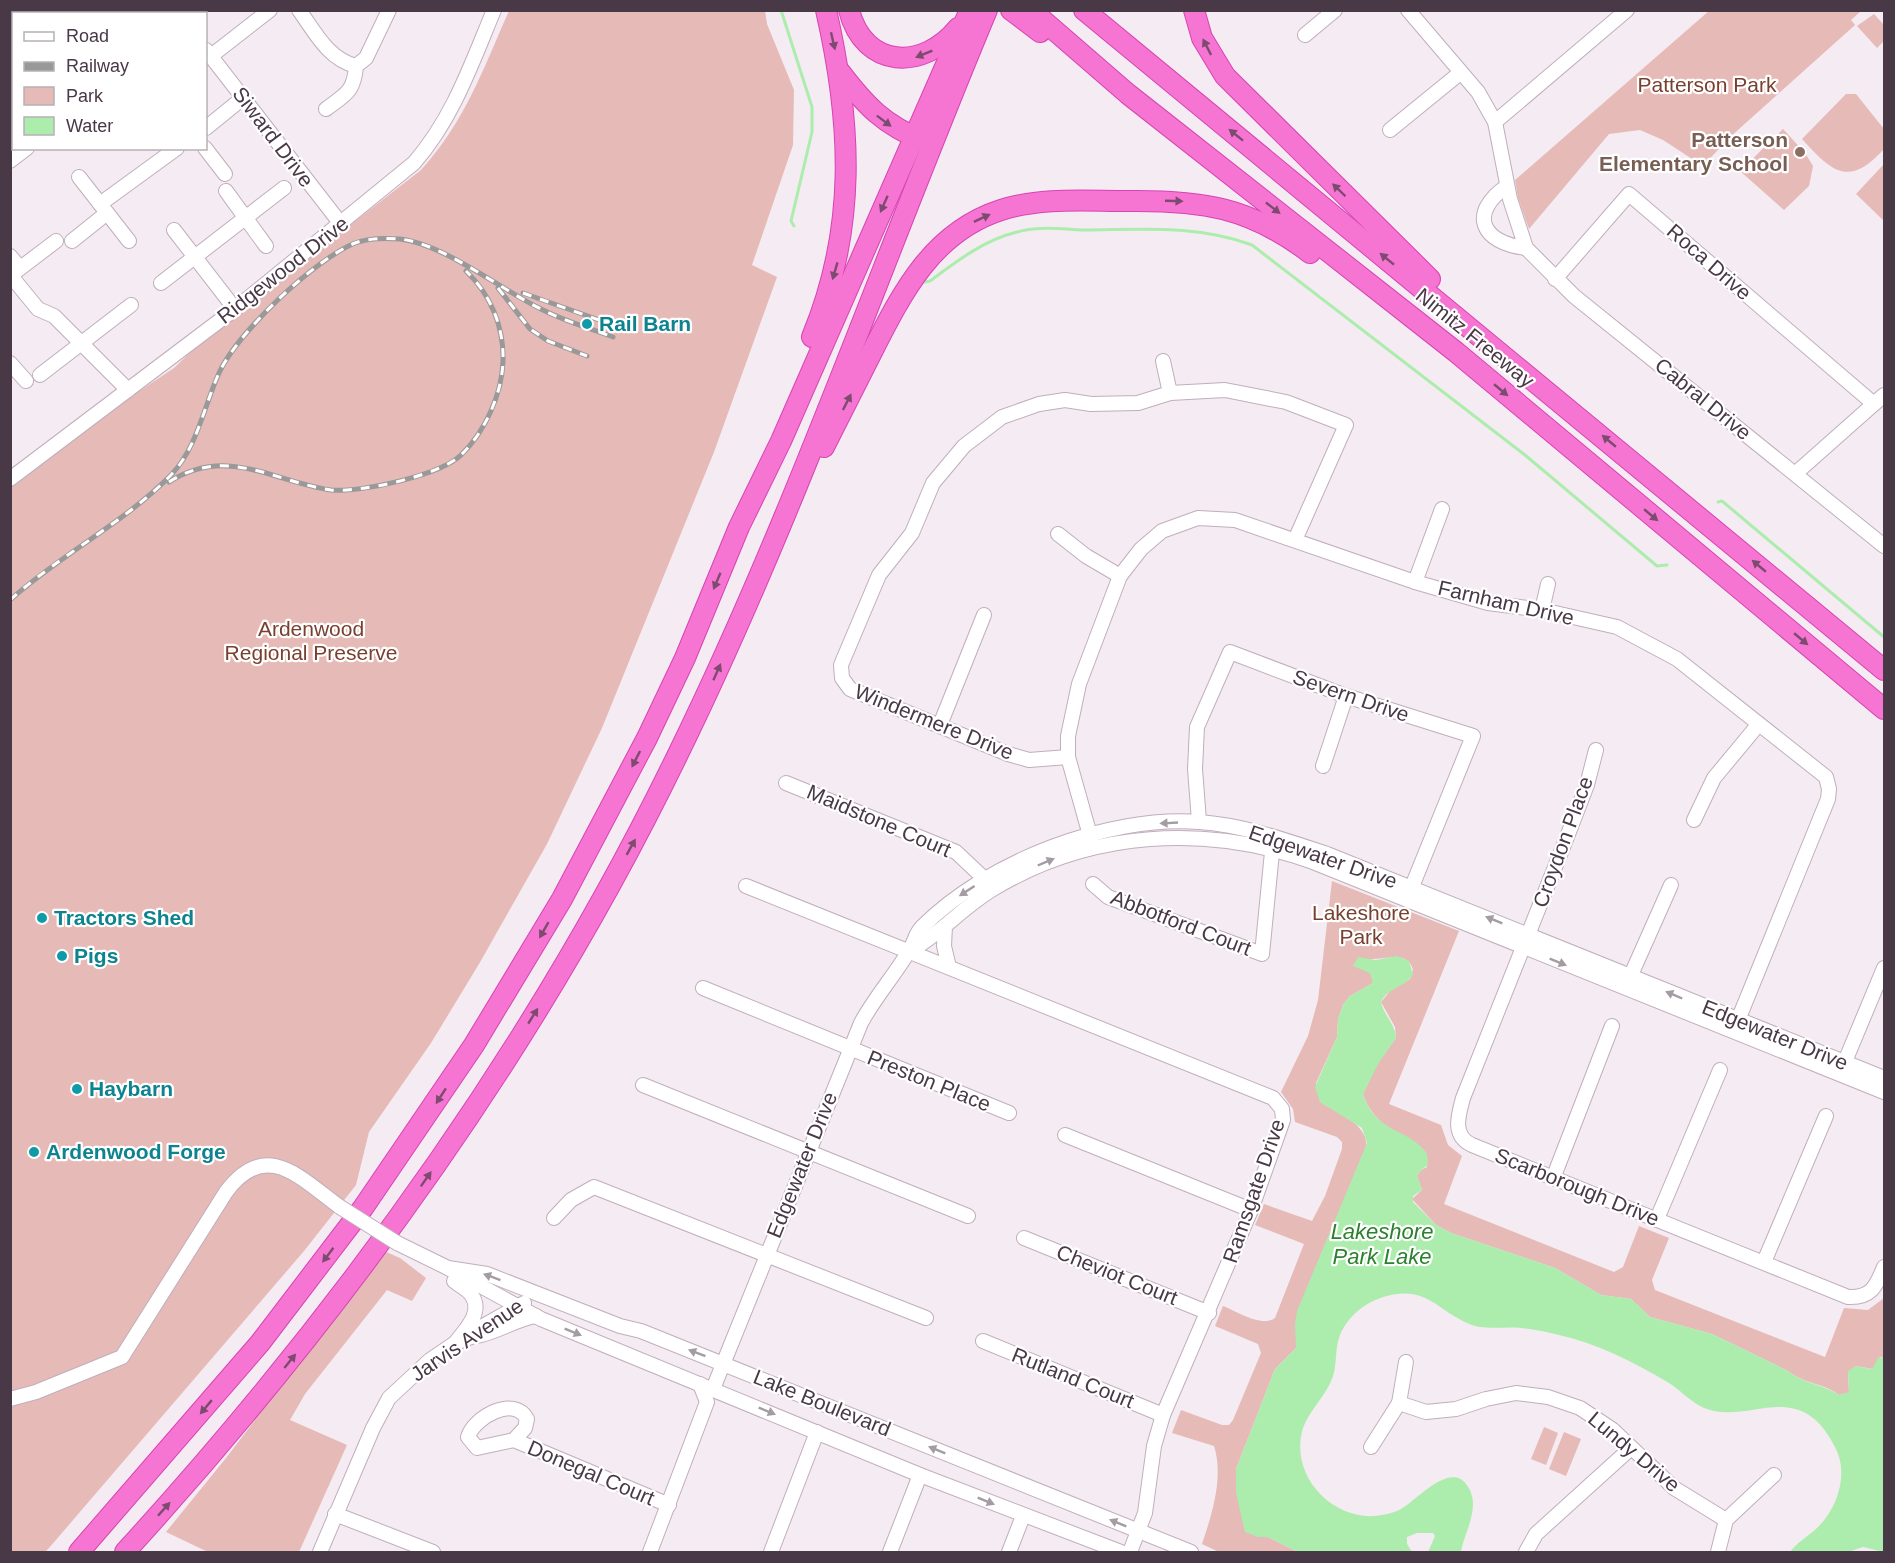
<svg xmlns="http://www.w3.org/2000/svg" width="1895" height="1563" font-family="Arial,sans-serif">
<rect width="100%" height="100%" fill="#f5ebf2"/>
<g fill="#e6bab7">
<polygon points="1710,10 1861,11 1851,20 1855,25 1729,138 1703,166 1663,140 1640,130 1609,134 1529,229 1518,198 1515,180"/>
<path d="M509 11H765L767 24 794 90 793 145 752 265 777 277 714 452 602 728 547 844 479 964 431 1043 369 1132 356 1185 304 1251 49 1548 45 1552H11V486L108 412 174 368 206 337 421 170C466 120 482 71 509 11Z"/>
<polygon points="1874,14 1884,25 1884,41 1877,48 1857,26"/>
<path d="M1846 94H1856L1884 129V149C1849 188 1832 172 1802 139Z"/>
<polygon points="1783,129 1805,153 1813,166 1809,186 1784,210 1740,171"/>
<polygon points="1884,164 1884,221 1856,194"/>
<path d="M1332 881 1459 931 1389 1104 1441 1125 1448 1145 1462 1156 1444 1204 1614 1272 1623 1267 1639 1226 1669 1238 1652 1280 1655 1290 1825 1357 1844 1308 1868 1310 1884 1298V1357H1880L1873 1369 1856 1366 1848 1373 1849 1393 1839 1395C1824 1383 1804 1384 1788 1371L1712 1334 1650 1317 1631 1299 1601 1295 1555 1268 1451 1233 1436 1225 1412 1199 1422 1190 1417 1176 1421 1170 1427 1167 1424 1150C1400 1136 1371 1122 1363 1094L1377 1064 1396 1038 1395 1027 1381 1002 1390 991 1410 979 1413 970C1408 950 1385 960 1370 959L1373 983 1350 996 1343 1005 1338 1019 1337 1037 1316 1083 1320 1102C1338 1114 1370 1124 1366 1149L1328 1238 1297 1333 1296 1348 1275 1369 1236 1469 1258 1537H1268L1298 1552H1219L1202 1544C1212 1514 1224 1477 1214 1446L1172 1433 1181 1410 1222 1425H1229L1233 1420 1261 1353 1258 1344 1215 1326 1223 1306C1236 1311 1262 1328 1275 1318L1304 1244 1255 1225 1264 1204 1312 1221 1325 1196 1342 1149V1142L1337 1137 1295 1122 1293 1109 1281 1092 1308 1036 1318 1000Z"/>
<polygon points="384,1251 400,1258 426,1278 412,1301 387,1290 305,1394 290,1420 347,1445 299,1552 208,1552 166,1532 226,1458"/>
<polygon points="1544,1427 1558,1433 1546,1465 1531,1459"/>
<polygon points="1564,1432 1581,1439 1566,1476 1549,1469"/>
</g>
<path fill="#acedad" d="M1397 956 1409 961 1413 974C1405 988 1388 987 1381 1002 1384 1016 1395 1023 1396 1038L1378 1064 1363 1094C1375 1134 1410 1128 1427 1154L1428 1165 1421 1170 1417 1176 1422 1190 1413 1196V1202L1436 1225 1451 1233 1555 1268 1601 1295 1631 1299 1650 1317 1712 1334 1788 1371C1804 1384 1823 1384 1839 1395L1849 1392 1848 1371 1856 1366 1872 1369 1878 1358 1884 1357V1552L1863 1547 1848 1552H1790C1797 1542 1809 1536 1818 1527 1838 1507 1849 1473 1835 1447 1797 1372 1746 1430 1700 1406 1689 1400 1680 1390 1669 1383 1634 1362 1598 1344 1559 1335 1547 1332 1533 1329 1521 1328 1504 1326 1483 1331 1467 1323 1436 1309 1426 1286 1387 1296 1366 1301 1346 1317 1339 1338 1335 1350 1337 1364 1333 1376 1327 1395 1310 1409 1303 1428 1289 1473 1329 1519 1375 1516 1383 1515 1394 1513 1401 1509 1416 1501 1449 1462 1466 1484 1483 1505 1464 1532 1461 1552H1428L1435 1536 1433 1533H1417L1407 1537V1544L1412 1552H1298L1268 1537H1258L1245 1532 1236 1493V1469L1275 1369 1296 1348 1295 1324 1297 1311 1367 1143 1362 1128 1320 1102 1315 1087 1337 1037 1338 1019 1343 1005 1350 996 1373 983 1370 973 1353 966 1358 957 1376 960Z"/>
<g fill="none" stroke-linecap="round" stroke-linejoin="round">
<g stroke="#acedad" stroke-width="3">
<polyline points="781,10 812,107 812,132 791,221 794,226"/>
<path d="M924 282 930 281C957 261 984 240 1017 232 1037 226 1060 229 1081 230 1140 230 1195 224 1252 245L1525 455 1657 566 1667 565"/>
<polyline points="1718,502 1722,501 1884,637"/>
</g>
<g stroke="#c0aebc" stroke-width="16">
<g id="minor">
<polyline points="105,10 107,14"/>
<polyline points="173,10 175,14"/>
<path d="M299 10C315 32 328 59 356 66"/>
<polyline points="1408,10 1478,92 1495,122 1510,199 1526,248 1574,296 1884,546"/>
<polyline points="57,14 63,10"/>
<polyline points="1305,35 1335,10"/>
<polyline points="10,41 14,39"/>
<polyline points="206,50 341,224"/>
<polyline points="211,56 270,10"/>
<path d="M326 109C346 94 354 92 356 66L366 58 389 10"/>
<polyline points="1495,122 1627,10"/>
<polyline points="206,128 244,97"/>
<polyline points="1390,130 1460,73"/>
<polyline points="205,148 225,174"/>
<polyline points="10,161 27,148"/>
<polyline points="79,177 129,241"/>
<path d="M1507 186C1468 213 1481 243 1526 248"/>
<polyline points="226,191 266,246"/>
<polyline points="100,204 177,148"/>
<polyline points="174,230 235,309"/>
<polyline points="72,241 107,213"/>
<polyline points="10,256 20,268"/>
<polyline points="10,276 56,241"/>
<polyline points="11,276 38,309 54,316 128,390"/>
<polyline points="1555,279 1629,194 1874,404"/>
<polyline points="161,283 284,188"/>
<polyline points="1163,361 1170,393"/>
<polyline points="10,363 26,381"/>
<polyline points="40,375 131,305"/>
<polyline points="1796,473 1884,395"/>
<path d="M10 479 235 309 414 163C453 118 471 65 494 10"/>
<polyline points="1058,534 1086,556 1120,576"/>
<polyline points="1415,582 1442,509"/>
<polyline points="1542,610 1548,584"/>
<polyline points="940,725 984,615"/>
<path d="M1596 750 1587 785 1567 837 1463 1098C1458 1116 1452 1136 1472 1145L1848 1297C1871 1298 1876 1287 1884 1267"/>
<polyline points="1068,757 1029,760 1008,754 850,689 842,678 841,665 879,575 912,533 933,483 964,446 1002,417 1039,404 1065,400 1091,404 1138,403 1170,393 1225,390 1286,402 1346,425 1295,540"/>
<polyline points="1323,766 1346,696"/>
<polyline points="786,783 956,852 991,885"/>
<polyline points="1694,820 1714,778 1758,725"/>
<polyline points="1199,821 1195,769 1197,727 1230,652 1346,696 1473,736 1409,894"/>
<polyline points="1093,846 1068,757 1068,736 1079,684 1120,576 1141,549 1162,531 1198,518 1235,520 1415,582 1488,603 1542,610 1617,627 1677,659 1826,777 1829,789 1828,799 1734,1030"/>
<polyline points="1093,884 1108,897 1262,954 1273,842"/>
<polyline points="746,886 1273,1098 1282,1109 1283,1120 1251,1210 1163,1415 1154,1446 1145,1513 1130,1552"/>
<polyline points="945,926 944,946 949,967"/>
<path d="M910 951C940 934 963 907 993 889 1091 830 1207 824 1313 862L1884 1092"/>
<polyline points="1627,984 1671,885"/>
<polyline points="703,988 1009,1113"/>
<polyline points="1841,1071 1884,968"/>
<polyline points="643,1085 968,1216"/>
<polyline points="1065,1135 1251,1210"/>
<polyline points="1554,1176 1612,1026"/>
<polyline points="554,1218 571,1200 594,1187 926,1318"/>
<polyline points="1657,1219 1720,1070"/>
<polyline points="1024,1238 1209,1313"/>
<polyline points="397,1243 448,1268 541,1319 920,1475 1121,1552"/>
<polyline points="1764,1262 1826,1116"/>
<polyline points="448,1268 487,1274 620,1326 641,1331 1191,1552"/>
<path d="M454 1281C459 1285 465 1288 470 1293 485 1311 466 1329 455 1343"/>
<path d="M476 1336C497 1333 515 1319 536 1316"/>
<polyline points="983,1341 1163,1415"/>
<path d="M713 1389 861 1023C875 997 894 976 909 951 914 944 915 934 922 927 987 862 1107 815 1199 822 1243 825 1285 840 1327 854L1884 1078"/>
<path d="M10 1399 36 1392 122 1357 226 1192C266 1138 300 1178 340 1207"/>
<polyline points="1399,1403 1426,1412 1456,1409 1486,1399 1516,1393 1548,1397 1580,1408 1613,1430 1674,1488 1726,1520"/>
<path d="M514 1440 525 1428 527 1419C514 1395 474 1417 468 1437L477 1448 514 1440 669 1505"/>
<polyline points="1371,1447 1399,1403 1406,1362"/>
<polyline points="335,1514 433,1552"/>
<polyline points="320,1552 373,1428 389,1398 430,1360 455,1343 474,1336 483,1326 524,1303"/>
<polyline points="650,1552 707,1402 700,1384"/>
<polyline points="771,1552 817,1432"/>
<polyline points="890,1552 920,1475"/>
<polyline points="1009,1552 1023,1516"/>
<polyline points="1526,1552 1536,1534 1631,1448"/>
<polyline points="1718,1552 1726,1520 1774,1475"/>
</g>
</g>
<g stroke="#d644b2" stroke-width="22">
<g id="highway">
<path d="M849 10C864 69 923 71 958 28"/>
<polyline points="1011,10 1040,32"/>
<polyline points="1031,10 1128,94 1456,352 1884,709"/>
<polyline points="1084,10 1884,670"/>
<polyline points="1194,10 1202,38 1225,76 1430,279"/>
<path d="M840 72C866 106 884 125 924 141"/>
<path d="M812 337C857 228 852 124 826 10"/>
<path d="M824 447C840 415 857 382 873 350 903 291 933 232 1001 210 1041 197 1086 201 1127 201 1201 200 1250 207 1310 253"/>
<polyline points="79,1552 260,1343 363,1208 474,1045 562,899 647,738 685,658 739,527 781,441 970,10"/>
<path d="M125 1552C343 1313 536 1047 678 754 796 513 883 258 987 10"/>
</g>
</g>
<use href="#minor" stroke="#fff" stroke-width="14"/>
<use href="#highway" stroke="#f675d2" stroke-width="20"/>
<g stroke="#999" stroke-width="5">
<g id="rail">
<polyline points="498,288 530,329 548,341 587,356"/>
<polyline points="523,293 616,326"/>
<path d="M169 482C227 445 274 482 331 490 360 493 441 475 461 455 485 432 502 394 503 361 504 327 491 295 466 271"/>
<path d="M10 600C61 554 124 523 171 475 197 448 204 406 219 373 238 332 314 260 355 243 368 238 386 238 400 239 444 244 500 289 541 309 564 321 589 328 613 337"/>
</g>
</g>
<use href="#rail" stroke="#fff" stroke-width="3" stroke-dasharray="9" stroke-linecap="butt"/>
<g stroke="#c0aebc" stroke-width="16" stroke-linecap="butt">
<polyline id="minor-bridge" points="340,1207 397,1243"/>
</g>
<use href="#minor-bridge" stroke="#fff" stroke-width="14"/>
</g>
<defs><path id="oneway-solid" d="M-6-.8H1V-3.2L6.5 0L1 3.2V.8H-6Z" transform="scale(1.5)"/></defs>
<g fill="#7d4b70">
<use href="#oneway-solid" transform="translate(833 41) rotate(77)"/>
<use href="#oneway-solid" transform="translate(1207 47) rotate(-117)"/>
<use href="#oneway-solid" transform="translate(924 54) rotate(158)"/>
<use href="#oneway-solid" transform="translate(884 121) rotate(37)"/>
<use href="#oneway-solid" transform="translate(1236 135) rotate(-141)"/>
<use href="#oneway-solid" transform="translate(1339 190) rotate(-136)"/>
<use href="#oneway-solid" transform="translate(1174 201) rotate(2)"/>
<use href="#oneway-solid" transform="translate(884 204) rotate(114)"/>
<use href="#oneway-solid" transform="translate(1273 208) rotate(38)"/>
<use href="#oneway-solid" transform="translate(982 218) rotate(-25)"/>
<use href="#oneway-solid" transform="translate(1387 259) rotate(-141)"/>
<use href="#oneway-solid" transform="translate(835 271) rotate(106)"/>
<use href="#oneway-solid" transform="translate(1501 390) rotate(40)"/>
<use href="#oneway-solid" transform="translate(847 402) rotate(-63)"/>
<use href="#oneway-solid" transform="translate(1609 441) rotate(-140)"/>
<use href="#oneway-solid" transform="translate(1651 515) rotate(40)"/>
<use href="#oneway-solid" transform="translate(1759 566) rotate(-140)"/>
<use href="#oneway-solid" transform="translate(717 581) rotate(113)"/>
<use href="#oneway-solid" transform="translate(1801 639) rotate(40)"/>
<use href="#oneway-solid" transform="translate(717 672) rotate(-66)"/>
<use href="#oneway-solid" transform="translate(636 759) rotate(117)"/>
<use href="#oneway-solid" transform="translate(631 847) rotate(-61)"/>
<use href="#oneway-solid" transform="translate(544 930) rotate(120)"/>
<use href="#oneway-solid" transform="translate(533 1016) rotate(-58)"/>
<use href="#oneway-solid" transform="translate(441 1096) rotate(123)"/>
<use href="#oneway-solid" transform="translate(426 1179) rotate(-55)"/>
<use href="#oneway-solid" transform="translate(328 1255) rotate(127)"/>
<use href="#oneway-solid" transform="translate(290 1361) rotate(-51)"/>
<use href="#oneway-solid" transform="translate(206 1407) rotate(130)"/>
<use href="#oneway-solid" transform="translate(164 1509) rotate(-48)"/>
</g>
<g fill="#a49ca2">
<use href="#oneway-solid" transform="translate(1169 823) rotate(177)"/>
<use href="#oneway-solid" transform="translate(1046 862) rotate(-23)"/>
<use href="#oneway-solid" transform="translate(967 891) rotate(147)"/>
<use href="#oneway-solid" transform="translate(1494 920) rotate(-158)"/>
<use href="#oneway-solid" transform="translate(1558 962) rotate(22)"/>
<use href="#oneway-solid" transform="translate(1674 995) rotate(-157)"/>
<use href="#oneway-solid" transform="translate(492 1277) rotate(-160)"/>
<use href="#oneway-solid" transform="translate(573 1332) rotate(22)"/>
<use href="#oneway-solid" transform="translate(697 1353) rotate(-159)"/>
<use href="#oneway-solid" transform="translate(767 1411) rotate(22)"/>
<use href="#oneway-solid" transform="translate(937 1450) rotate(-158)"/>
<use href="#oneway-solid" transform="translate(986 1501) rotate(22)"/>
<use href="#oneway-solid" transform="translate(1118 1523) rotate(-158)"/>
</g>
<circle fill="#8d6e63" stroke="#fff" stroke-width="2" cx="1800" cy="152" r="6"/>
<g fill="#0f9aa8" stroke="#fff" stroke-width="2">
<circle cx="587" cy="324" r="6"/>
<circle cx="42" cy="918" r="6"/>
<circle cx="62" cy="956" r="6"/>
<circle cx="77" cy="1089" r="6"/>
<circle cx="34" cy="1152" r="6"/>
</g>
<g text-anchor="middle" stroke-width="4.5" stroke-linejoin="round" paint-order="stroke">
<g font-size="21" fill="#79402f" stroke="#fff">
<text x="1707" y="92">Patterson Park</text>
<text x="311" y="636">Ardenwood<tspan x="311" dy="24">Regional Preserve</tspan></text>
<text x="1361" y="920">Lakeshore<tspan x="1361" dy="24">Park</tspan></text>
</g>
<g font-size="21" fill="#493946" stroke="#fff">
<text transform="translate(273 137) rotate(53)" y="7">Siward Drive</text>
<text transform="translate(1709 262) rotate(41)" y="7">Roca Drive</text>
<text transform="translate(283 270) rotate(-38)" y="7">Ridgewood Drive</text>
<text transform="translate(1475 338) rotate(39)" y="7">Nimitz Freeway</text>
<text transform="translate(1703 399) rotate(39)" y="7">Cabral Drive</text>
<text transform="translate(1506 603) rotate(13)" y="7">Farnham Drive</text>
<text transform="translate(1351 696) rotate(19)" y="7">Severn Drive</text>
<text transform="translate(934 722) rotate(22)" y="7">Windermere Drive</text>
<text transform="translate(879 821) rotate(23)" y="7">Maidstone Court</text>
<text transform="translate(1563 842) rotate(-70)" y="7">Croydon Place</text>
<text transform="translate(1323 857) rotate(19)" y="7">Edgewater Drive</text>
<text transform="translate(1181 923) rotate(21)" y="7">Abbotford Court</text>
<text transform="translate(1775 1035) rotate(22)" y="7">Edgewater Drive</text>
<text transform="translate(929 1081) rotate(22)" y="7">Preston Place</text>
<text transform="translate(802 1165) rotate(-68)" y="7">Edgewater Drive</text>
<text transform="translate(1577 1187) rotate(22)" y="7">Scarborough Drive</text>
<text transform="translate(1254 1191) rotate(-71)" y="7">Ramsgate Drive</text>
<text transform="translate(1117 1275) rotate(22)" y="7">Cheviot Court</text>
<text transform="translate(467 1340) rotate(-34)" y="7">Jarvis Avenue</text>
<text transform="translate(1073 1378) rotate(22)" y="7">Rutland Court</text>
<text transform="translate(822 1403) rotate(22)" y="7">Lake Boulevard</text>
<text transform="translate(1634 1452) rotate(40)" y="7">Lundy Drive</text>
<text transform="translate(591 1473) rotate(23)" y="7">Donegal Court</text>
</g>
<g font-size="21" font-weight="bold" fill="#785e54" stroke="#fff" text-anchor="end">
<text x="1788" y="147">Patterson<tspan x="1788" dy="24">Elementary School</tspan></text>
</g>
<g font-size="21" font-weight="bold" fill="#0d838f" stroke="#fff" text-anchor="start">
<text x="599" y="331">Rail Barn</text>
<text x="54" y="925">Tractors Shed</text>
<text x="74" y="963">Pigs</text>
<text x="89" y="1096">Haybarn</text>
<text x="46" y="1159">Ardenwood Forge</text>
</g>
<g font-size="22" font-style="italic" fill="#2c812e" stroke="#fff">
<text x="1382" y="1239">Lakeshore<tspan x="1382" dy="25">Park Lake</tspan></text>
</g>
</g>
<rect width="1895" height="1563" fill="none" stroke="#493946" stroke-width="24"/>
<rect x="12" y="12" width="195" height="138" fill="#ffffff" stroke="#b6b0b5" stroke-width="1.5"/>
<rect x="24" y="32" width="30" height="9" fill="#ffffff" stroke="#b6b0b5" stroke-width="1.5"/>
<text x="66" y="42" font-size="18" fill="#493946">Road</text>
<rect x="24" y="62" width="30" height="9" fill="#999999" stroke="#b6b0b5" stroke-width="1.5"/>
<text x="66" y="72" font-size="18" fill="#493946">Railway</text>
<rect x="24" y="87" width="30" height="18" fill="#e6bab7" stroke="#b6b0b5" stroke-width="1.5"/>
<text x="66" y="102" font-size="18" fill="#493946">Park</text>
<rect x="24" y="117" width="30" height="18" fill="#acedad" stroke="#b6b0b5" stroke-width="1.5"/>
<text x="66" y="132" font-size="18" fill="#493946">Water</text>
</svg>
